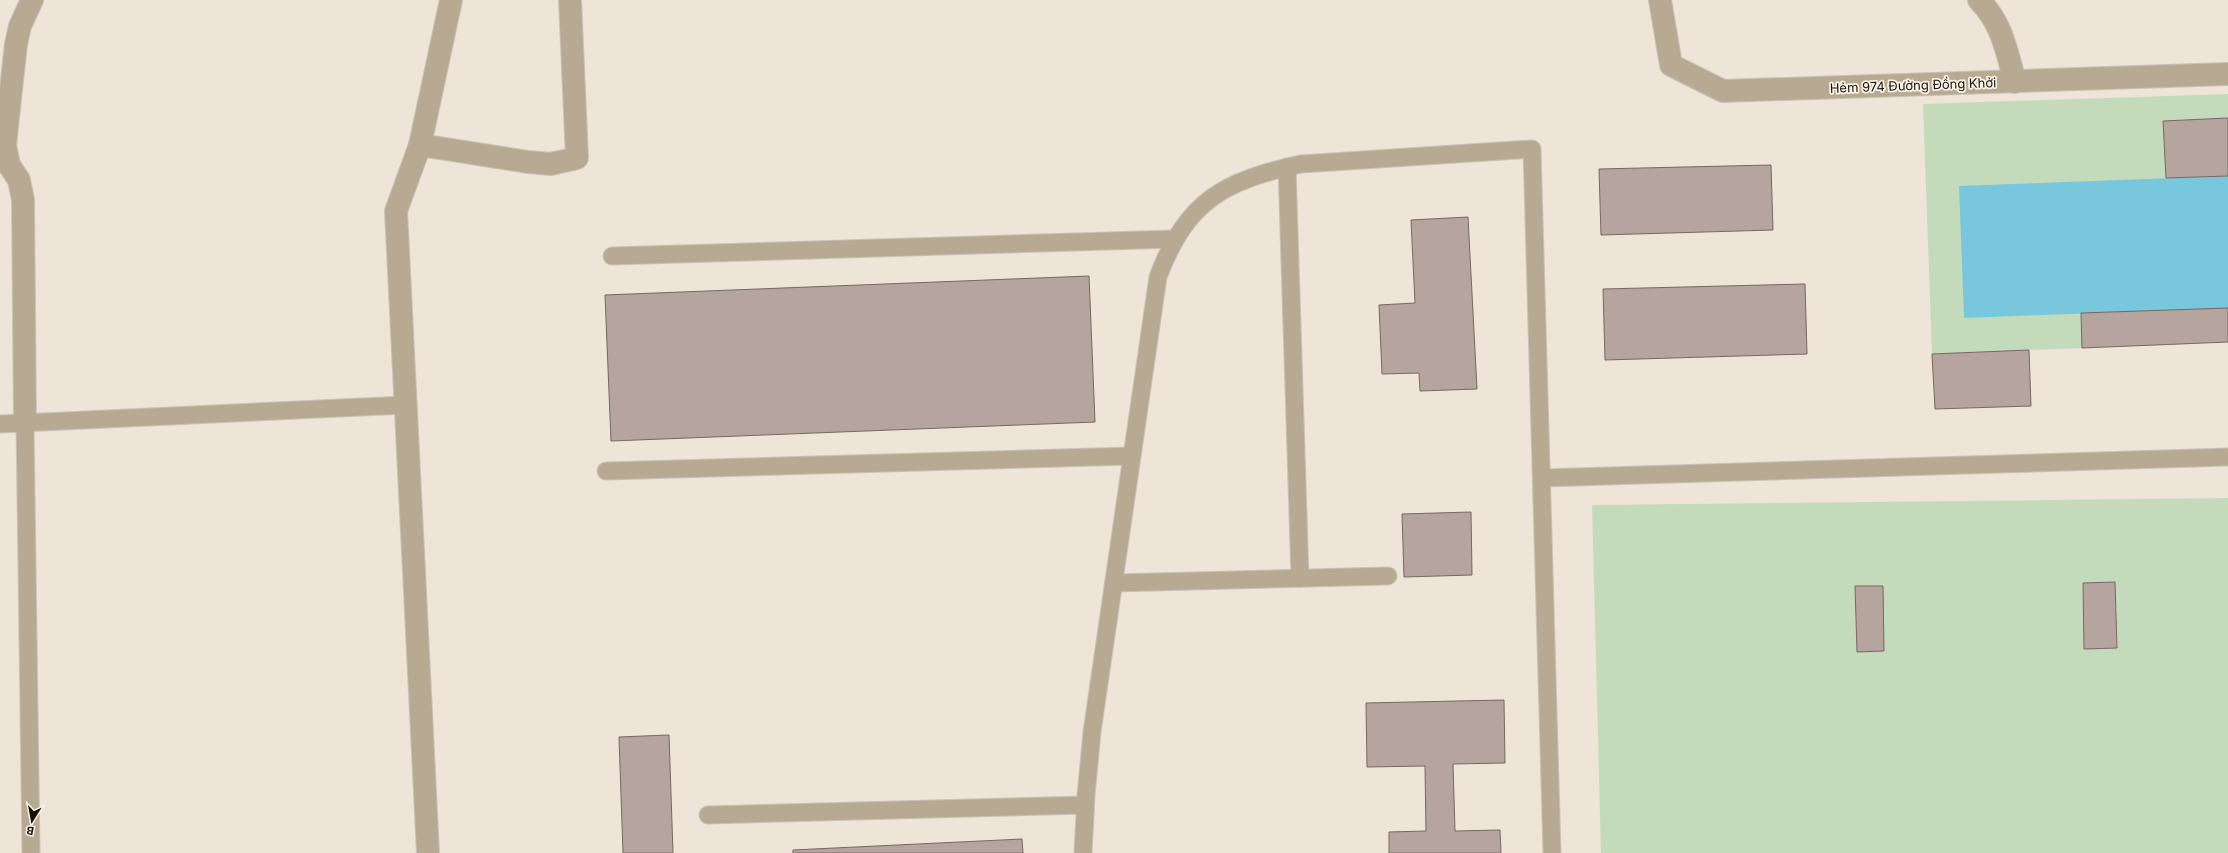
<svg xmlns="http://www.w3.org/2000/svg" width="2228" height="853" font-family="Inter,sans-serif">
<rect width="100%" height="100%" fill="#eee4d7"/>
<g fill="#c4dbbb">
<polygon points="2228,94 2228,342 1932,354 1923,104"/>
<polygon points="2228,498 2228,853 1601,853 1592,505"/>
</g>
<polygon fill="#79c7dd" points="2228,176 2228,308 1964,318 1959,186"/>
<g fill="#b5a59e" stroke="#766862">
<polygon points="2228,118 2228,176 2166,178 2163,121"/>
<polygon points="1771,165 1773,230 1601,235 1599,169"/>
<polygon points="1468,217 1477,389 1420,391 1419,373 1382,374 1379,305 1415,303 1411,220"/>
<polygon points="1089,276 1095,422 611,441 605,295"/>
<polygon points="1805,284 1807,354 1605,360 1603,289"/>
<polygon points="2228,308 2228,342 2082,348 2081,313"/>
<polygon points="2029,350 2031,406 1935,409 1932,354"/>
<polygon points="1471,512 1472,575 1404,577 1402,514"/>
<polygon points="2115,582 2117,648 2084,649 2083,583"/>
<polygon points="1855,586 1883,586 1884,651 1857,652"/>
<polygon points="1504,700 1505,763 1453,764 1455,831 1500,830 1501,853 1389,853 1389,832 1426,831 1425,766 1367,767 1366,703"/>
<polygon points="669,735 673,853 623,853 619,737"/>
<polygon points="1022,839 1023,853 793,853 793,850"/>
</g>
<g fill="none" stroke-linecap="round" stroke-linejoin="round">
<g stroke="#cbc2b7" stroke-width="19">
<g id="service">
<polyline points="1287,167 1300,578"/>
<polyline points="612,256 1175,239"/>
<polyline points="25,423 31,853"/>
<polyline points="0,424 405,405"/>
<polyline points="606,471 1132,456"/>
<polyline points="1542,478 2228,457"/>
<polyline points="1114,583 1388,576"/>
<polyline points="708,815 1085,805"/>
<path d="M1083 853 1086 795 1092 732 1158 277C1187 200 1224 181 1301 164L1532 149 1552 853"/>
</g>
</g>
<g stroke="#cbc2b7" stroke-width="24">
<g id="minor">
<polyline points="1660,0 1671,65 1723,91 2228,74"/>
<path d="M1979 0C2002 23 2007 52 2015 82"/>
<polyline points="420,145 451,0"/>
<polyline points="25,423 23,200 19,180 9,165 5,145 16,44 20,26 32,0"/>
<polyline points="428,853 396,211 420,145 528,162 551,164 577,158 570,0"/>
</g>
</g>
<use href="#service" stroke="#b8aa92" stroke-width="17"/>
<use href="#minor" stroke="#b8aa92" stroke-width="22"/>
</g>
<g text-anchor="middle" stroke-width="3.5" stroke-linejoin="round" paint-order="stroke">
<g font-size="13" fill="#15120d" stroke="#fbf1e4">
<text transform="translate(1913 85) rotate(-2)" y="5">Hẻm 974 Đường Đồng Khởi</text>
</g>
</g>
<g transform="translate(32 821) rotate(191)" stroke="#fbf1e4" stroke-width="3" paint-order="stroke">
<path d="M0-3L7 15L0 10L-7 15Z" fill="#15120d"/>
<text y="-6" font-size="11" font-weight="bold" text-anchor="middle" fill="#15120d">B</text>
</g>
</svg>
